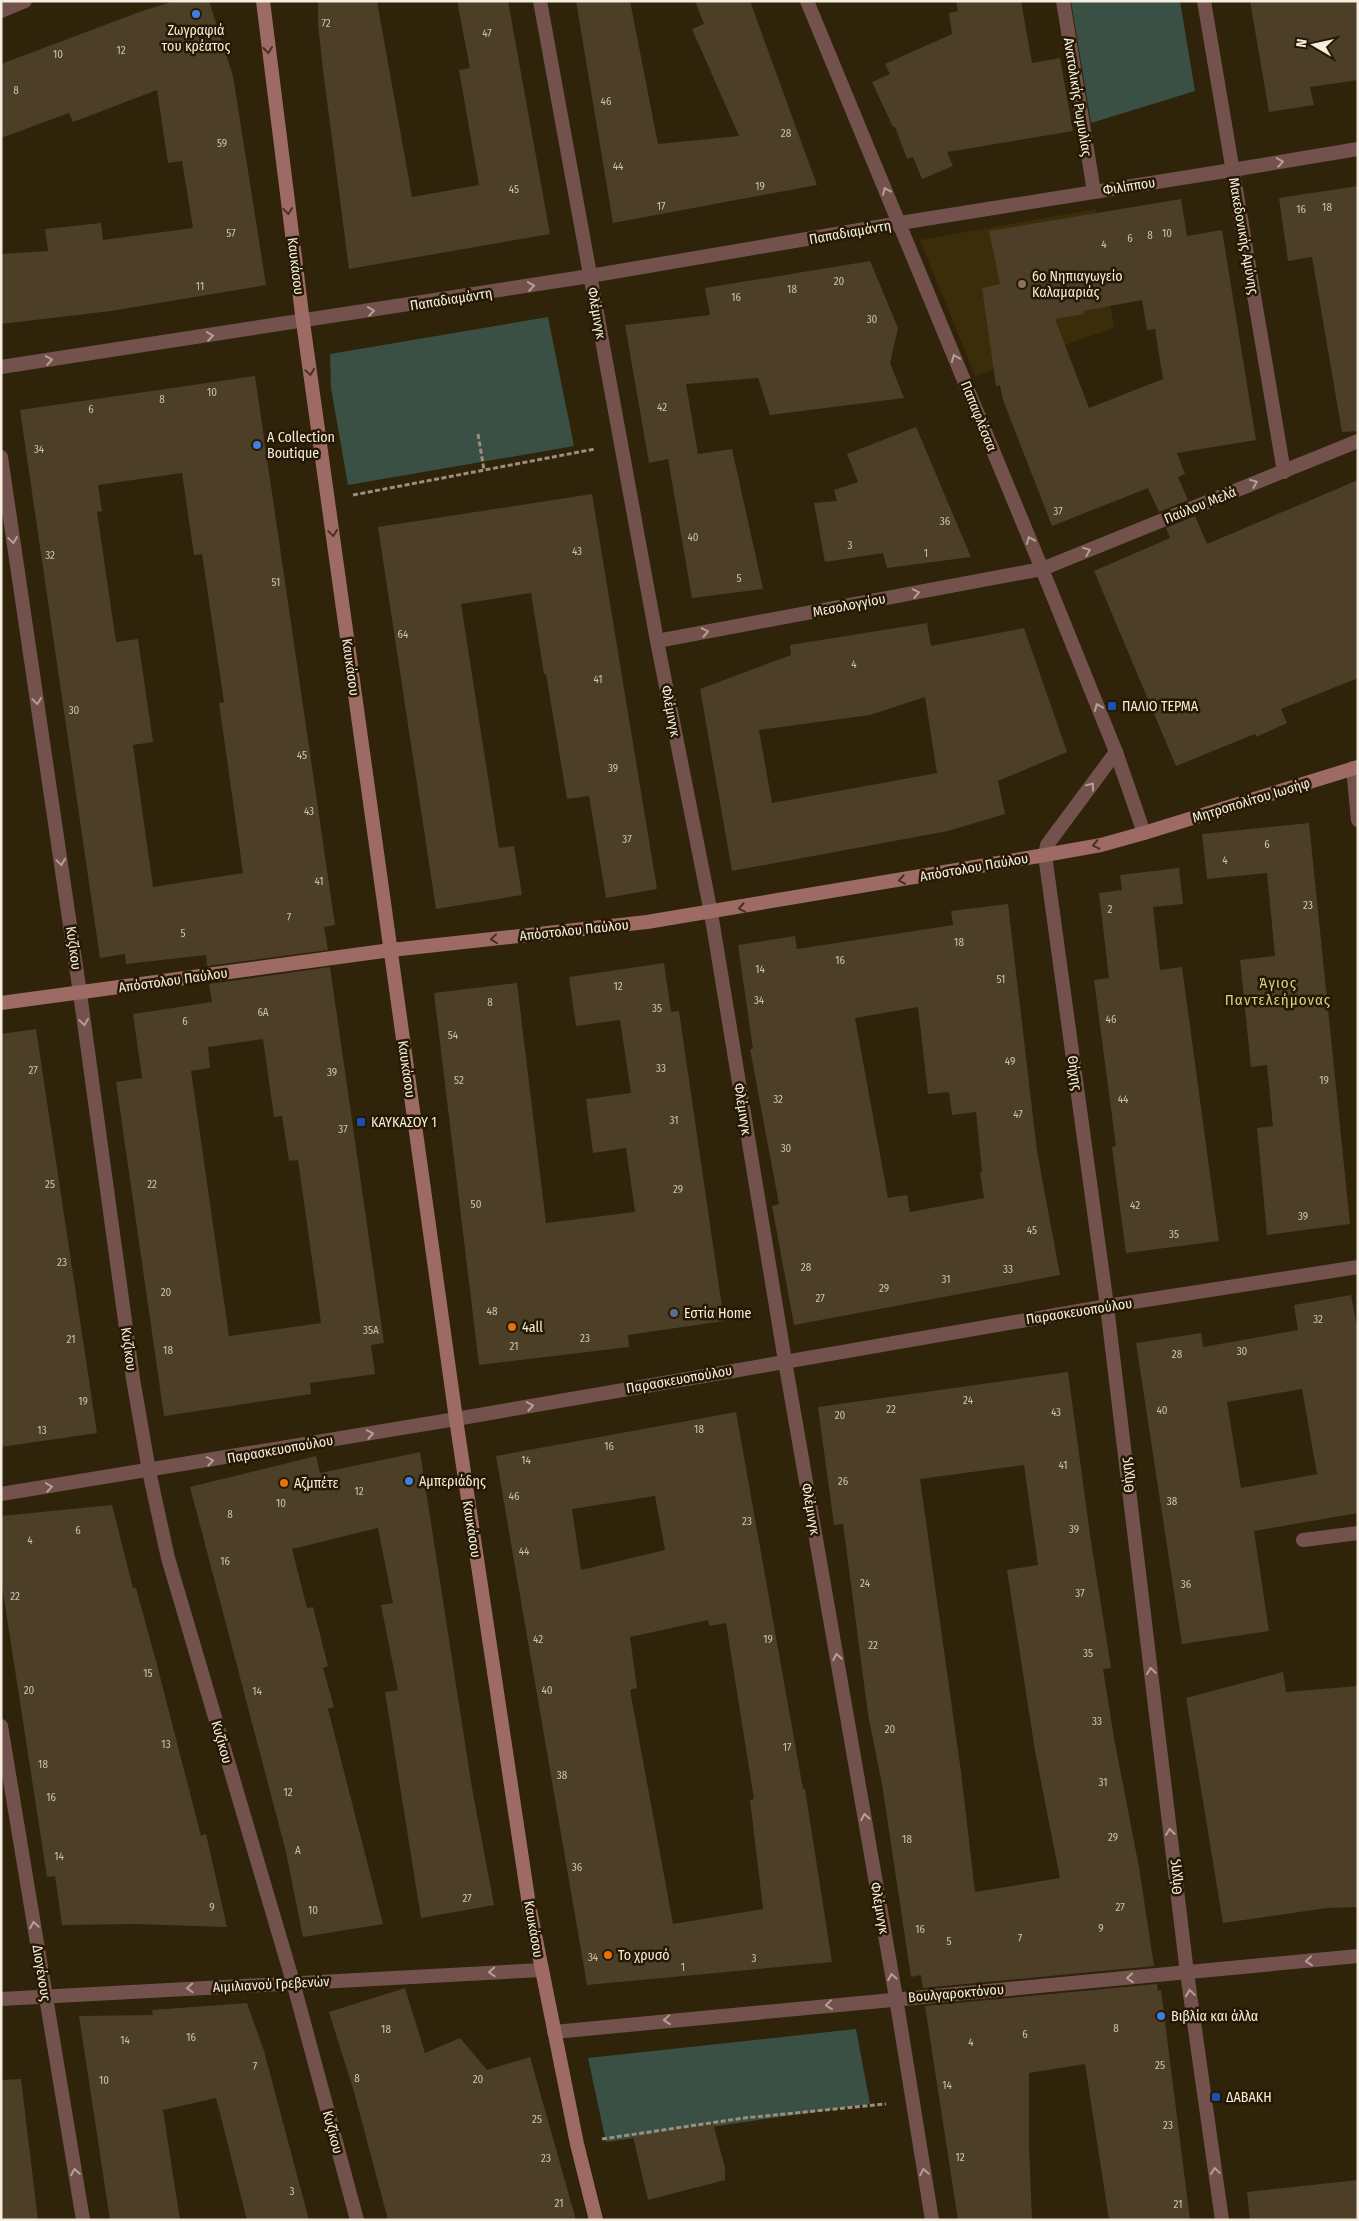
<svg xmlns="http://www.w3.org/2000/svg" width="1359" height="2221" font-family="'Fira Sans Condensed',sans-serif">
<rect width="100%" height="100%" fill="#2f230a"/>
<polygon fill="#3b2c0a" points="1096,209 1114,328 975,376 920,240"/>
<g fill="#3a5045">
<polygon points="1071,1 1180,1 1195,91 1091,123"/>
<polygon points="548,317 574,446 348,485 331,388 330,354"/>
<polygon points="856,2029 870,2104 606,2142 588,2058"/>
</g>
<g fill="#4d3e28" fill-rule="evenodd">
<polygon points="175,1 209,1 233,76 266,285 111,311 1,324 1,254 48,251 45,229 101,223 103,240 193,228 182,161 168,163 157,90 73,122 69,113 1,138 1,64 142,11"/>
<polygon points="318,1 377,1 412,197 479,185 459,70 470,68 457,1 508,1 550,234 349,269 323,70 318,24"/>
<polygon points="576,1 630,1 658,144 739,136 692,29 704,24 695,1 750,1 817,185 613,223"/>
<polygon points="956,1 1021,1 1032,63 1060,58 1073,131 947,152 953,166 922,179 913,157 907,159 895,127 893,127 872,82 890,74 885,64 952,34 949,13 958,11"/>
<polygon points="1250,1 1358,1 1358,80 1310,87 1314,105 1269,112"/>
<polygon points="1358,186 1358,431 1342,432 1312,257 1288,261 1279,198"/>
<path d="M1181 199 1187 236 1222 230 1256 440 1177 453 1185 474 1178 477 1188 500 1159 512 1148 488 1052 526 1003 400 1000 385 996 386 982 288 1000 284 989 231ZM1142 300 1147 330 1155 329 1163 379 1089 408 1055 319 1084 314 1083 311Z"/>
<polygon points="870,261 898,328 890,363 904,398 770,415 758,378 686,384 698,454 732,449 763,589 692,598 668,459 649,463 625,325 710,315 705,288"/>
<path d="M255 376 335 925 324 927 328 950 207 966 206 955 126 964 125 954 100 958 20 410ZM182 473 194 555 202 554 224 702 219 703 243 873 153 887 133 745 153 742 138 639 116 642 97 512 102 511 98 485Z"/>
<polygon points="916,427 971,557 887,568 883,553 825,562 814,503 837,501 834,490 858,482 847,454"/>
<polygon points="1358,480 1358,678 1281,709 1287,723 1256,737 1255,734 1176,766 1094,571 1170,538 1166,528 1195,516 1207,544"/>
<polygon points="592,494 657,889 606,898 589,796 567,799 546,674 544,674 531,593 461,604 499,848 514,846 522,895 436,909 378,527"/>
<path d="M927 623 931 646 1024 628 1067 752 998 781 1005 814 948 831 732 871 700 689 791 655 790 645ZM925 697 937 773 772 803 759 730 870 715Z"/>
<polygon points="1309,823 1350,1224 1267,1235 1257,1128 1273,1126 1267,1065 1251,1067 1240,960 1275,956 1267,873 1207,879 1202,834"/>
<polygon points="1179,868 1183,904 1153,907 1160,970 1182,967 1219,1241 1126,1253 1112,1147 1116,1146 1094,980 1109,978 1099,893 1122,890 1120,875"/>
<path d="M1008 904 1037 1151 1060 1275 794 1325 772 1206 779 1204 750 1049H753L738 945 795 936 797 949 953 925 951 911ZM918 1007 928 1094 949 1092 952 1115 976 1112 982 1172H980L984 1198 910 1212 907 1195 888 1198 855 1018Z"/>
<polygon points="664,963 671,1012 679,1011 724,1321 628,1335 629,1347 479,1365 434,993 517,983 546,1223 635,1212 626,1148 593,1153 586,1099 631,1093 620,1020 576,1026 569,977"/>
<path d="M330 967 384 1343 371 1345 375 1374 310 1383 311 1394 164 1416 116 1082 142 1078 133 1014 212 1002 209 984ZM263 1039 274 1117 282 1116 289 1161 298 1160 321 1323 229 1336 191 1071 210 1068 208 1047Z"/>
<polygon points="36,1029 97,1433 1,1447 1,1034"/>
<path d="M1351 1295 1358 1332V1513L1254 1531 1269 1631 1182 1644 1136 1343 1201 1333 1203 1347 1298 1330 1294 1305ZM1302 1389 1317 1474 1241 1488 1227 1402Z"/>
<path d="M1068 1372 1090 1535 1111 1668 1103 1669 1114 1738 1139 1867 1154 1966 923 1988 921 1975 911 1977 882 1784 868 1714 843 1524 834 1525 818 1407ZM1024 1465 1038 1565 1007 1570 1035 1751 1060 1878 975 1892 961 1772 920 1479Z"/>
<path d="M736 1412 803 1789H805L832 1962 587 1985 496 1456ZM655 1496 665 1550 581 1570 572 1509ZM708 1620 709 1626 726 1623 754 1799 750 1800 763 1909 673 1924 630 1690 637 1688 630 1637Z"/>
<polygon points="420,1452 472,1788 494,1905 421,1918 385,1692 398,1690 381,1605 393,1603 378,1528 292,1549 307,1608 313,1607 328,1666 323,1668 334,1707 328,1709 383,1924 303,1937 286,1852 190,1487 316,1456 320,1473"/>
<polygon points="112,1505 133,1588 136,1588 157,1665 201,1836 206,1834 227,1927 135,1924 62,1925 55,1876 47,1877 1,1579 1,1516"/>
<polygon points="1283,1672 1286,1692 1358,1686 1358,1907 1327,1908 1223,1923 1186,1698"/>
<polygon points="1157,1984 1158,1991 1161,1990 1190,2220 1109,2220 1085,2064 1029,2073 1029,2147 1032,2220 958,2220 925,2006"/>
<polygon points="405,1988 425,2053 460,2038 487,2070 530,2057 576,2220 388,2220 354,2092 329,2012"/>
<polygon points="247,2003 264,2051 309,2220 247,2220 216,2098 163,2110 180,2220 110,2220 79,2016 153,2015 152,2010"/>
<polygon points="21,2079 38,2220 1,2220 1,2080"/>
<polygon points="713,2123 725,2168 725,2180 648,2200 633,2137"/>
<polygon points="1358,2180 1358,2220 1250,2220 1247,2192"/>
</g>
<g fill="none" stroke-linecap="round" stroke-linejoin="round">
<g stroke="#998f7c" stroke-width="3" stroke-dasharray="5 2.5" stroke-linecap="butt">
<polyline points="478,434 484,470"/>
<polyline points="353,495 595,449"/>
<polyline points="602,2139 744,2118 886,2104"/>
</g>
<polyline stroke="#73524e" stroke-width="14" points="1303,1540 1358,1533"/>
<g stroke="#73524e" stroke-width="14">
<polyline points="1063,1 1094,192"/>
<polyline points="900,223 1232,170"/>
</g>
<g stroke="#73524e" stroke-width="14">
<polyline points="540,1 657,641 711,913 785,1361 896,1998 932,2220"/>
<polyline points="1204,1 1284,472"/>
<polyline points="1,11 25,1"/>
<polyline points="1232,170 1358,149"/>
<polyline points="1,367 590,276 900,223"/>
<polyline points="1,457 80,993 133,1379 149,1471 168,1558 293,1982 357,2220"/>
<polyline points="657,641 1042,569 1358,441"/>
<polyline points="1353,768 1358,820"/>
<polyline points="1,1726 83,2220"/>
<polyline points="1,1999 541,1970"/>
<polyline points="554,2032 1358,1956"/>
</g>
<g stroke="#73524e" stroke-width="14">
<polyline points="807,1 1042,569 1116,752 1144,833"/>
<polyline points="1116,752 1047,845 1045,855 1107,1306 1187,1973 1222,2220"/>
<polyline points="1,1494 456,1419 1107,1306 1358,1267"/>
</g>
<g stroke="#9e6a64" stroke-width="14">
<polyline points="263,1 303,322 456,1419 529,1905 577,2144 596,2220"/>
<polyline points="1,1003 391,950 647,922 1045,855 1101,845 1144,833 1358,767"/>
</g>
</g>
<defs><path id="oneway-chevron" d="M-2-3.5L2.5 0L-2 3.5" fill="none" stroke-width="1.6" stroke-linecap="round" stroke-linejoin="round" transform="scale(1.25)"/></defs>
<g stroke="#49311f">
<use href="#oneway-chevron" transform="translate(268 50) rotate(83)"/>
<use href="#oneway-chevron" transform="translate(288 211) rotate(83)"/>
<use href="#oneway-chevron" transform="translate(310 372) rotate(82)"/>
<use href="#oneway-chevron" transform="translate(333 533) rotate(82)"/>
<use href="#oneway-chevron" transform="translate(1096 845) rotate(167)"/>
<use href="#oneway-chevron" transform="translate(902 880) rotate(170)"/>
<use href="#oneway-chevron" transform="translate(742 908) rotate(170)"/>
<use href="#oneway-chevron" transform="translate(494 939) rotate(174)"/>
</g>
<g stroke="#b4a096">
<use href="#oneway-chevron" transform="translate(1280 162) rotate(-9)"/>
<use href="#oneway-chevron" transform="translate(886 191) rotate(-113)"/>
<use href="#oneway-chevron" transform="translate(531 286) rotate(-9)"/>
<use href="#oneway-chevron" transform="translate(371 311) rotate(-9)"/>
<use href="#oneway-chevron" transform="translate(210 336) rotate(-8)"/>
<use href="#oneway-chevron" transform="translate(955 358) rotate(-112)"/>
<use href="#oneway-chevron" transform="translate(49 360) rotate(-9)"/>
<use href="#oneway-chevron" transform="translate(1254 483) rotate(-22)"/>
<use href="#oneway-chevron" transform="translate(13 540) rotate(82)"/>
<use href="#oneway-chevron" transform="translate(1030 540) rotate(-112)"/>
<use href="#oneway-chevron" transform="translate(1087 551) rotate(-22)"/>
<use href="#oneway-chevron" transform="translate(916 593) rotate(-11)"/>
<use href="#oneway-chevron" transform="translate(705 632) rotate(-11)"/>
<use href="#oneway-chevron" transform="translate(37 701) rotate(82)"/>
<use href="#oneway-chevron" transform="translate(1098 707) rotate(-112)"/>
<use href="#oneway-chevron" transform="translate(1091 786) rotate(-53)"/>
<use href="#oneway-chevron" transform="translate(61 862) rotate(82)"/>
<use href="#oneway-chevron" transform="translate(84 1022) rotate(82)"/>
<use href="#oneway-chevron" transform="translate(530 1406) rotate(-10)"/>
<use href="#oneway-chevron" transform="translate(370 1434) rotate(-10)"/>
<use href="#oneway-chevron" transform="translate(210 1461) rotate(-10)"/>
<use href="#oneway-chevron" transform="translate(49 1487) rotate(-9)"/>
<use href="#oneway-chevron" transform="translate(837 1657) rotate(-100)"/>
<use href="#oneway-chevron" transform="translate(1151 1671) rotate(-97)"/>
<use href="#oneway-chevron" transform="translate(865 1817) rotate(-100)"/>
<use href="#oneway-chevron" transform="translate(1170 1832) rotate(-97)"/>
<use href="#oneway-chevron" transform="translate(34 1925) rotate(-99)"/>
<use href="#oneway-chevron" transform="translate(1309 1961) rotate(174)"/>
<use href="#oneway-chevron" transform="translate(492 1972) rotate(177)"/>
<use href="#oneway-chevron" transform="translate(892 1977) rotate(-100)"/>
<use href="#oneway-chevron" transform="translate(1130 1978) rotate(175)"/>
<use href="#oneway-chevron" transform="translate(190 1988) rotate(177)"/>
<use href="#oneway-chevron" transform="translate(1190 1993) rotate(-98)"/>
<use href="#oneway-chevron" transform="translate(829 2005) rotate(174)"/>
<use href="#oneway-chevron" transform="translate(667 2020) rotate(174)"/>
<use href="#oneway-chevron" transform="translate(1215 2171) rotate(-98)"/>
<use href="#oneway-chevron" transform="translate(75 2172) rotate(-99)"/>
<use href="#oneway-chevron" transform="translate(924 2172) rotate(-100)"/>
</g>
<g fill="#3f7fe0" stroke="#251902" stroke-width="2">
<circle cx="196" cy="14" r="5"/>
<circle cx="257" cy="445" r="5"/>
<circle cx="409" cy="1481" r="5"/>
<circle cx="1161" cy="2016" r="5"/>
</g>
<circle fill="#8d6e63" stroke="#251902" stroke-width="2" cx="1022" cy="284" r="5"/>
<g fill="#1a4fb4" stroke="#251902" stroke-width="2">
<rect x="1107" y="701" width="10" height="10" rx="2.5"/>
<rect x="356" y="1117" width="10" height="10" rx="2.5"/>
<rect x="1211" y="2092" width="10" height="10" rx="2.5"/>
</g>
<circle fill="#5c6f8a" stroke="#251902" stroke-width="2" cx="674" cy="1313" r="5"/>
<g fill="#e8710a" stroke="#251902" stroke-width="2">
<circle cx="512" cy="1327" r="5"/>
<circle cx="284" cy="1483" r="5"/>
<circle cx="608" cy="1955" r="5"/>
</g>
<g text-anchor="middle" stroke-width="5" stroke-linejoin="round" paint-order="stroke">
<g font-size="11" fill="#cbc1b1">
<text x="326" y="27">72</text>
<text x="487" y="37">47</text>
<text x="121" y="54">12</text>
<text x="58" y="58">10</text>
<text x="16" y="94">8</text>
<text x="606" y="105">46</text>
<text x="786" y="137">28</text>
<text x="222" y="147">59</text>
<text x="618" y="170">44</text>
<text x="760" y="190">19</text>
<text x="514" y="193">45</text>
<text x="661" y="210">17</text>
<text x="1327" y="211">18</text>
<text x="1301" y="213">16</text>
<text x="231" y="237">57</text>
<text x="1167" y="237">10</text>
<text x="1150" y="239">8</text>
<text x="1130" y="242">6</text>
<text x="1104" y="248">4</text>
<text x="839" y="285">20</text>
<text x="200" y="290">11</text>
<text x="792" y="293">18</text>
<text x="736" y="301">16</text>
<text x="872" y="323">30</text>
<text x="212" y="396">10</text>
<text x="162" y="403">8</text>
<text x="662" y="411">42</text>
<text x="91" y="413">6</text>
<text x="39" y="453">34</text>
<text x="1058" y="515">37</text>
<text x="945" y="525">36</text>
<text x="693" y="541">40</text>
<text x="850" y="549">3</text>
<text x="577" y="555">43</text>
<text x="926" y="557">1</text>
<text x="50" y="559">32</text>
<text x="739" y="582">5</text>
<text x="276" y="586">51</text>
<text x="403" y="638">64</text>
<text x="854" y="668">4</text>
<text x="598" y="683">41</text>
<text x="74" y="714">30</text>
<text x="302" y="759">45</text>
<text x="613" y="772">39</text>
<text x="309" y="815">43</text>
<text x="627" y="843">37</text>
<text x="1267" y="848">6</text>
<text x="1225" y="864">4</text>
<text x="319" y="885">41</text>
<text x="1308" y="909">23</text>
<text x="1110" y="913">2</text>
<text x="289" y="921">7</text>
<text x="183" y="937">5</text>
<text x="959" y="946">18</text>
<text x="840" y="964">16</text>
<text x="760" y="973">14</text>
<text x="1001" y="983">51</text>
<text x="618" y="990">12</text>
<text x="759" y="1004">34</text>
<text x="490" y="1006">8</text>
<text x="657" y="1012">35</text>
<text x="263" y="1016">6A</text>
<text x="1111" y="1023">46</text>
<text x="185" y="1025">6</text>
<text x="453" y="1039">54</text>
<text x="1010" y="1065">49</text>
<text x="661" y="1072">33</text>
<text x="33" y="1074">27</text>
<text x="332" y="1076">39</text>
<text x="459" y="1084">52</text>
<text x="1324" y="1084">19</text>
<text x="778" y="1103">32</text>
<text x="1123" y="1103">44</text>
<text x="1018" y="1118">47</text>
<text x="674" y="1124">31</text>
<text x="343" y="1133">37</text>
<text x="786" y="1152">30</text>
<text x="50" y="1188">25</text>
<text x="152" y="1188">22</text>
<text x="678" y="1193">29</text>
<text x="476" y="1208">50</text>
<text x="1135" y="1209">42</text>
<text x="1303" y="1220">39</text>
<text x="1032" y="1234">45</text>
<text x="1174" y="1238">35</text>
<text x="62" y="1266">23</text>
<text x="806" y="1271">28</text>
<text x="1008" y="1273">33</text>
<text x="946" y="1283">31</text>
<text x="884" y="1292">29</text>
<text x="166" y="1296">20</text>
<text x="820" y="1302">27</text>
<text x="492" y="1315">48</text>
<text x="1318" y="1323">32</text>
<text x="371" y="1334">35A</text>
<text x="585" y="1342">23</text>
<text x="71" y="1343">21</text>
<text x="514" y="1350">21</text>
<text x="168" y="1354">18</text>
<text x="1242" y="1355">30</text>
<text x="1177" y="1358">28</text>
<text x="968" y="1404">24</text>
<text x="83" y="1405">19</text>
<text x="891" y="1413">22</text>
<text x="1162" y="1414">40</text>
<text x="1056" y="1416">43</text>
<text x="840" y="1419">20</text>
<text x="699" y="1433">18</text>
<text x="42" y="1434">13</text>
<text x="609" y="1450">16</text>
<text x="526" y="1464">14</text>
<text x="1063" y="1469">41</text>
<text x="843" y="1485">26</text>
<text x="359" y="1495">12</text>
<text x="514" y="1500">46</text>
<text x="1172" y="1505">38</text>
<text x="281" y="1507">10</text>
<text x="230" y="1518">8</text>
<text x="747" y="1525">23</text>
<text x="1074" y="1533">39</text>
<text x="78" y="1534">6</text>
<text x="30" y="1544">4</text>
<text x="524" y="1555">44</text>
<text x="225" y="1565">16</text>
<text x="865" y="1587">24</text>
<text x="1186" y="1588">36</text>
<text x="1080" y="1597">37</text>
<text x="15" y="1600">22</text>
<text x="538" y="1643">42</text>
<text x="768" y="1643">19</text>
<text x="873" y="1649">22</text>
<text x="1088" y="1657">35</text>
<text x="148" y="1677">15</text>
<text x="29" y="1694">20</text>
<text x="547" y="1694">40</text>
<text x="257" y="1695">14</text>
<text x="1097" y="1725">33</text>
<text x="890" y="1733">20</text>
<text x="166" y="1748">13</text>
<text x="787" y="1751">17</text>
<text x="43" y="1768">18</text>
<text x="562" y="1779">38</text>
<text x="1103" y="1786">31</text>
<text x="288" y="1796">12</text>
<text x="51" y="1801">16</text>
<text x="1113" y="1841">29</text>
<text x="907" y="1843">18</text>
<text x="298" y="1854">A</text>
<text x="59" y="1860">14</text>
<text x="577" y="1871">36</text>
<text x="467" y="1902">27</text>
<text x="212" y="1911">9</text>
<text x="1120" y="1911">27</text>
<text x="313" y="1914">10</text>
<text x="1101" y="1932">9</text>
<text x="920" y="1933">16</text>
<text x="1020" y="1942">7</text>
<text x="949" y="1945">5</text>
<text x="593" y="1961">34</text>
<text x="754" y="1962">3</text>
<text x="683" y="1971">1</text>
<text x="1116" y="2032">8</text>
<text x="386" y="2033">18</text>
<text x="1025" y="2038">6</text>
<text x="191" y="2041">16</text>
<text x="125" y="2044">14</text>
<text x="971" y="2046">4</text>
<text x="1160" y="2069">25</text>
<text x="255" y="2070">7</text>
<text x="357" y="2082">8</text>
<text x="478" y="2083">20</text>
<text x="104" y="2084">10</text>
<text x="947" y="2089">14</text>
<text x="537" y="2123">25</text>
<text x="1168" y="2129">23</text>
<text x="960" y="2161">12</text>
<text x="546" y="2162">23</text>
<text x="292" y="2195">3</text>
<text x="559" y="2207">21</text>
<text x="1178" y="2208">21</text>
</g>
<g font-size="14" fill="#f5eddf" stroke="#251902" text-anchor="start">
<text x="196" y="35" text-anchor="middle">Ζωγραφιά<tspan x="196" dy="16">του κρέατος</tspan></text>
<text x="1032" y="281">6ο Νηπιαγωγείο<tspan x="1032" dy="16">Καλαμαριάς</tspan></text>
<text x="267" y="442">A Collection<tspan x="267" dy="16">Boutique</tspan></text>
<text x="1122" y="711">ΠΑΛΙΟ ΤΕΡΜΑ</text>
<text x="371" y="1127">ΚΑΥΚΑΣΟΥ 1</text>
<text x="684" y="1318">Εστία Home</text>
<text x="522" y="1332">4all</text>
<text x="419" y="1486">Αμπεριάδης</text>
<text x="294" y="1488">Αζμπέτε</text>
<text x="618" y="1960">Το χρυσό</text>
<text x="1171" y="2021">Βιβλία και άλλα</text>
<text x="1226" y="2102">ΔΑΒΑΚΗ</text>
</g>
<g font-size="14" fill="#f5eddf" stroke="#251902">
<text transform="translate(1078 97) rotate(81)" y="5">Ανατολικής Ρωμυλίας</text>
<text transform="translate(1129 186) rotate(-9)" y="5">Φιλίππου</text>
<text transform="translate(850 232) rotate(-10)" y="5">Παπαδιαμάντη</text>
<text transform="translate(1244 236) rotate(80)" y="5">Μακεδονικής Αμύνης</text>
<text transform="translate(296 266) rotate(83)" y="5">Καυκάσου</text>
<text transform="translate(451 299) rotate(-9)" y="5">Παπαδιαμάντη</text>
<text transform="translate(597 313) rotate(80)" y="5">Φλέμινγκ</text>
<text transform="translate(979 416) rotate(68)" y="5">Παπαφλέσσα</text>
<text transform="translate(1200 505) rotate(-22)" y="5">Παύλου Μελά</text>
<text transform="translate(849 605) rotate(-11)" y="5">Μεσολογγίου</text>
<text transform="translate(351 667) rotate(82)" y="5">Καυκάσου</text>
<text transform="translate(671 711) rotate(79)" y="5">Φλέμινγκ</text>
<text transform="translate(1251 800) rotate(-17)" y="5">Μητροπολίτου Ιωσήφ</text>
<text transform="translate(974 867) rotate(-10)" y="5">Απόστολου Παύλου</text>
<text transform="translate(574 930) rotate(-6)" y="5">Απόστολου Παύλου</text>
<text transform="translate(74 948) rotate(82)" y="5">Κυζίκου</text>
<text transform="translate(173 980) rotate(-8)" y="5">Απόστολου Παύλου</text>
<text transform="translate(407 1069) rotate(82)" y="5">Καυκάσου</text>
<text transform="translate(1075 1073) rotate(82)" y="5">Θήχης</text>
<text transform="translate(743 1109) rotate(81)" y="5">Φλέμινγκ</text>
<text transform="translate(1079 1311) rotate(-9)" y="5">Παρασκευοπούλου</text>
<text transform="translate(129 1349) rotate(82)" y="5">Κυζίκου</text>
<text transform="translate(679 1379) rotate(-10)" y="5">Παρασκευοπούλου</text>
<text transform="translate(280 1449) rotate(-10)" y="5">Παρασκευοπούλου</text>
<text transform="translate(1127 1475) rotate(-97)" y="5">Θήχης</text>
<text transform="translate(811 1509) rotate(80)" y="5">Φλέμινγκ</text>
<text transform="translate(472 1529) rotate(81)" y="5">Καυκάσου</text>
<text transform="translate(222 1742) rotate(74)" y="5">Κυζίκου</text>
<text transform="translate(1175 1877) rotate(-97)" y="5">Θήχης</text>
<text transform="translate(880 1908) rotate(80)" y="5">Φλέμινγκ</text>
<text transform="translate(534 1929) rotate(80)" y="5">Καυκάσου</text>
<text transform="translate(42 1973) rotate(81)" y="5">Διογένους</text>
<text transform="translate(271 1984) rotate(-3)" y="5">Αιμιλιανού Γρεβενών</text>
<text transform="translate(956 1993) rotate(-5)" y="5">Βουλγαροκτόνου</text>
<text transform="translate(333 2132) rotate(75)" y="5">Κυζίκου</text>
</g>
<g font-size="15" letter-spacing="1" fill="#d4d183" stroke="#251902">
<text x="1278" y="988">Άγιος<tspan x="1278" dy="17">Παντελεήμονας</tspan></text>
</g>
</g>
<rect width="1359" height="2221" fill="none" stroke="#f5eddf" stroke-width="5"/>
<g transform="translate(1314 45) rotate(279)" stroke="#251902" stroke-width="4" paint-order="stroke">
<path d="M0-4L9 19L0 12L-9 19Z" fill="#f5eddf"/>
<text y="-8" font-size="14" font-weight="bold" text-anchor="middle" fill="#f5eddf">N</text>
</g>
</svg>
